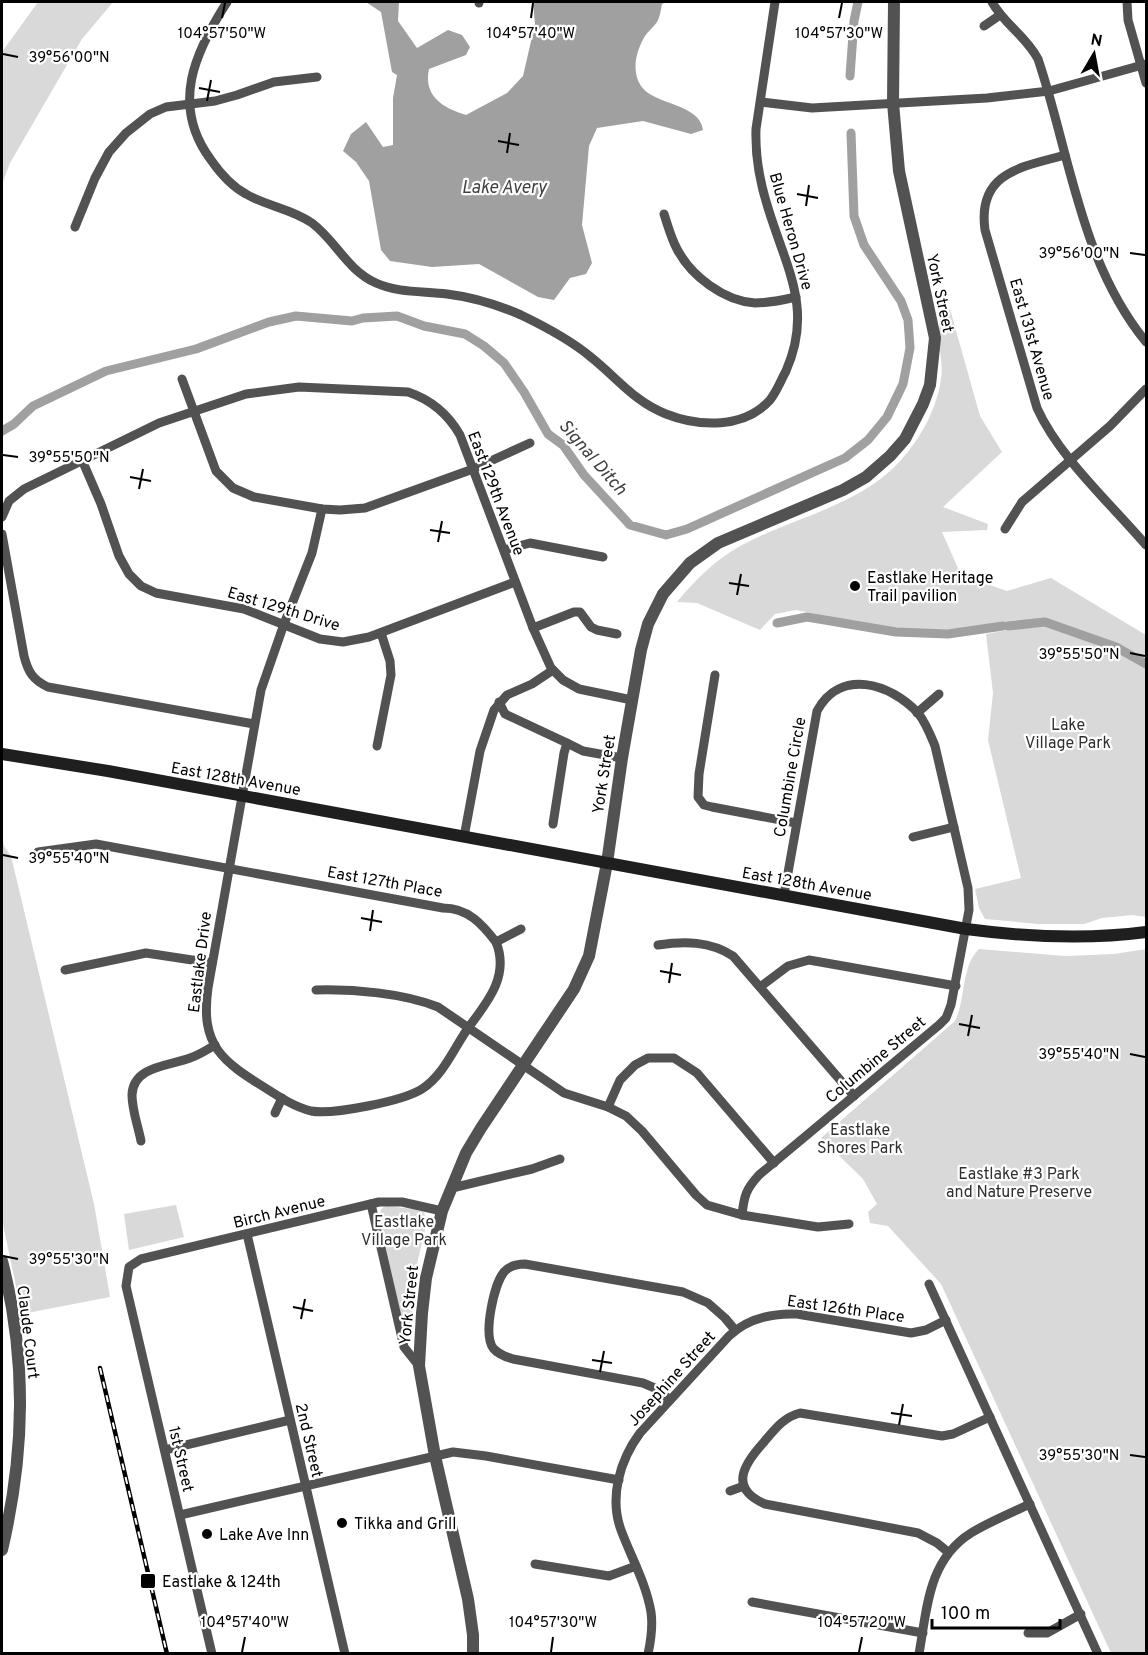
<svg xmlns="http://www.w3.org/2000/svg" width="1148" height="1655" font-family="Overpass,sans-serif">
<rect width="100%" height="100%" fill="#fff"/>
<g fill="#d9d9d9">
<polygon points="38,2 113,2 82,39 10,163 2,184 2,52"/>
<path d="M950 309 980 416 1002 452 943 507 988 524 987 530 942 532 961 575 1007 591 1051 578 1146 635V662L1126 648 1049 619 952 630 891 629 796 610 775 614 760 630 697 603 677 602C696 579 715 560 742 545 794 517 860 506 901 460 921 438 937 408 941 379 944 362 936 340 940 324 941 319 947 313 950 309Z"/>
<polygon points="1046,623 1112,649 1146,669 1146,917 1132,915 1102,918 1084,924 1038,924 985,919 979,908 975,889 1021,878 988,740 993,693 986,634"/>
<polygon points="2,837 4,846 11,856 94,1204 110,1297 22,1314 2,1220"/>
<path d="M979 949 1066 956 1114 954 1146 949V1653H1111L941 1284 888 1226 870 1223 868 1212 877 1204 863 1179 821 1138 955 1021C966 999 961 966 979 949Z"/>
<polygon points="176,1205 184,1237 129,1250 124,1214"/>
<polygon points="387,1206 413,1209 424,1212 427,1222 416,1268 409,1339 406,1339 379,1215 382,1208"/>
</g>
<path fill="#a0a0a0" d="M366 2H399L398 21 417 48 448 30 462 35 470 47 466 55 429 69C423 96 443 108 466 115L507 93 523 76 535 24 533 2H666L662 4C661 9 660 17 657 22 654 27 648 31 645 36 636 51 631 71 641 86 653 105 700 103 703 130L691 134 643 121 597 128 589 146 582 225 592 263 586 274 570 278 554 300 538 297 479 264 432 267 390 261 381 250 369 181 356 162 343 151 351 134 366 122 383 147 393 145V98L397 75 392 72 381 12Z"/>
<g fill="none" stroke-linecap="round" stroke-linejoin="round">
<g stroke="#a0a0a0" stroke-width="9">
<polyline points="850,76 854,21 858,2"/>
<polyline points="2,431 14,424 33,406 106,371 196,349 269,322 296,316 352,321 363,318 397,316 424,326 465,334 484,346 504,363 524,392 548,434 563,445 584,475 630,525 666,535 687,529 845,458 868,440 887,417 903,384 910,348 908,320 901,301 864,245 854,216 851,133"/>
<polyline points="777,623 807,617 896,632 948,634 1003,626"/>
<polyline points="1008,626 1045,622 1116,647 1146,664"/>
</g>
<g stroke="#525252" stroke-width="9">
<path d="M227 2C195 52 170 105 211 160 220 173 231 186 246 194 266 206 293 209 312 223 336 241 347 270 376 283 398 293 423 291 447 294 472 297 498 305 521 315 546 327 571 340 592 358 618 379 635 402 666 414 699 427 744 429 770 400 777 391 781 380 786 371 813 310 787 269 769 211 760 184 755 158 756 129L775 2"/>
<polyline points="479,2 479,3"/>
<path d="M992 2C1004 24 1026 36 1038 59 1070 154 1080 261 1146 342"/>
<polyline points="1127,2 1128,20 1146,83"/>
<polyline points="984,26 1000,15"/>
<polyline points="761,102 812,108 987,98 1049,91 1146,64"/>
<path d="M1065 155C1022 167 977 172 985 230L1037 408C1059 457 1111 504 1146 545"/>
<path d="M664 214C668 226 671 238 677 249 691 276 724 301 755 303 768 303 783 300 796 297"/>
<polyline points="75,227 95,178 109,152 126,133 150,114 166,107 215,101 237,95 274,82 317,77"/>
<polyline points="182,379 216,471 233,488 254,497 322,509 340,510 365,508 473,469 530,443"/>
<polyline points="82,460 101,504 119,556 129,574 141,586 156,593 244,609 320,639 343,642 369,637 515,582"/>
<path d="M322 509 312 553 284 624 261 690 208 988C200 1046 222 1061 267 1089 281 1098 295 1107 311 1111 333 1115 403 1101 422 1089 445 1074 455 1045 471 1024 490 999 509 974 496 942"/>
<path d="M2 517 9 501 24 489 159 423 246 394 299 387 408 392C432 400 448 414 460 435L533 628 551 668 563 680 579 689 632 700"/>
<polyline points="1005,529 1022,502 1110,426 1146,389"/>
<path d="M2 534 24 656C28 672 33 680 48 687L254 724"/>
<polyline points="504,550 530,543 603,557"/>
<polyline points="533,628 574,612 580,612 591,627 597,630 617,634"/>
<polyline points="715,675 699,774 698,797 704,805 712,807 796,823"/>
<polyline points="499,702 505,714 567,743 583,751 622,758"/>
<polyline points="917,713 939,694"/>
<polyline points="377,746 391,675 390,661 381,633"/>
<polyline points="553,824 564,753 567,743"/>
<polyline points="464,837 480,751 494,710 507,695 532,684 553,670"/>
<polyline points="913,837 954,827"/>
<path d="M38 852 96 844 443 908C468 908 482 924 496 942L521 929"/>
<path d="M658 945C684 941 710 941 733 956L854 1096"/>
<polyline points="65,970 146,953 212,963"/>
<polyline points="760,987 788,966 809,960 956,986"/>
<path d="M316 990C353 989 403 993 438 1007L564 1093 608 1107 626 1116 642 1131 696 1195 707 1205 742 1215 818 1227 849 1224"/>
<polyline points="608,1107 620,1080 635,1065 648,1058 674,1058 697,1073 774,1163"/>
<polyline points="275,1113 282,1098"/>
<path d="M141 1141C138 1126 132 1110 132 1095 133 1066 169 1066 190 1058 199 1055 207 1050 215 1045"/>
<polyline points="452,1188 532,1169 560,1159"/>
<polyline points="371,1204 404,1347 419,1366"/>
<path d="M742 1215C744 1196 746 1189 759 1175L939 1025 946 1018 951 1005 969 910 968 888 935 746C930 734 926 723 918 713 890 683 840 668 817 711L784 895"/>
<polyline points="247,1234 345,1654"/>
<polyline points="929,1284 1098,1654"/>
<path d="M670 1400 657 1389 643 1383 513 1359C506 1357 498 1354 493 1348 483 1334 494 1284 504 1272 510 1265 518 1264 525 1264L683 1292 708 1303 725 1318 735 1330"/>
<polyline points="165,1450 290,1420"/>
<polyline points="730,1491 744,1486"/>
<polyline points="180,1515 453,1452 486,1456 619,1480"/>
<path d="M948 1552 937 1543 918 1533 765 1504C728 1488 744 1464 764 1442 775 1429 784 1417 800 1413L942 1436 953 1434 990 1417"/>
<polyline points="535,1564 609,1576 636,1566"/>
<polyline points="752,1602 923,1633"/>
<polyline points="1028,1633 1047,1633 1081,1614"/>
<polyline points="212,1654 126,1286 129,1267 141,1259 379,1202 402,1202 442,1211"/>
<path d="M648 1654C651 1640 653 1626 651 1612 646 1583 631 1557 621 1530 609 1497 620 1460 640 1433L729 1336C748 1318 771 1313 797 1314L911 1333 926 1330 946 1320"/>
<path d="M919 1654C927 1609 928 1560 971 1533 989 1522 1011 1513 1030 1504"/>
</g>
<g stroke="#525252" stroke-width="12">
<path d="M2 1261C27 1359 25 1452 2 1550"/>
<polyline points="473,1654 473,1635 468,1599 435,1456 419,1366 422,1313 426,1278 442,1211 466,1153 481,1128 574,989 589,956 607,863 622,758 641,650 648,624 663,594 690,563 718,543 843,490 866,477 890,456 905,439 923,404 930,385 935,338 899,171 893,103 894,2"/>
</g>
<path stroke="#1f1f1f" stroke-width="12" d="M2 754 108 771 966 929C1027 937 1086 940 1146 932"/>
<g stroke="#000" stroke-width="4.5">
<polyline id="rail" points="100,1368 167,1654"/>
</g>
<use href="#rail" stroke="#fff" stroke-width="2" stroke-dasharray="7" stroke-linecap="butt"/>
</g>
<path fill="none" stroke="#000" stroke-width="2" d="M222 18 225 3M531 18 533 3M839 18 842 3M3 54 18 57M199 88 220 92M207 101 211 80M498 141 519 145M507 153 510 133M797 194 818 198M806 206 809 185M1130 253 1145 255M3 455 18 457M130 477 151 481M139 489 143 469M430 530 450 533M438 542 442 521M729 583 749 586M737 595 741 574M1130 653 1145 656M3 855 18 858M361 918 382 922M370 931 373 910M660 971 681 975M669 983 672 963M959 1024 980 1028M968 1036 972 1015M1130 1054 1145 1057M3 1256 18 1259M293 1307 313 1311M301 1319 305 1299M592 1360 612 1363M600 1372 604 1351M891 1413 912 1416M899 1425 903 1404M1130 1455 1145 1457M242 1652 245 1637M551 1652 553 1637M859 1652 862 1637"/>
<g fill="#000" stroke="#fff" stroke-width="2">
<circle cx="855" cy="586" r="6"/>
<circle cx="342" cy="1523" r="6"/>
<circle cx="207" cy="1534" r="6"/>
<rect x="140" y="1573" width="16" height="16" rx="3"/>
</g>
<g text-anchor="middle" stroke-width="4.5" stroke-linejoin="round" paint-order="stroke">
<g font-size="16" fill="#000" stroke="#fff">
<text transform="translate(792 231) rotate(74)" y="6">Blue Heron Drive</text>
<text transform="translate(941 293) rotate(78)" y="6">York Street</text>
<text transform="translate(1033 339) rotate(74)" y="6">East 131st Avenue</text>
<text transform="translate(497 493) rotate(69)" y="6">East 129th Avenue</text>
<text transform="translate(284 608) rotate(17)" y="6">East 129th Drive</text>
<text transform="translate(603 774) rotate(-81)" y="6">York Street</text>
<text transform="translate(789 777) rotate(-80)" y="6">Columbine Circle</text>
<text transform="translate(236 778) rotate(10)" y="6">East 128th Avenue</text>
<text transform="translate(385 881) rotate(10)" y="6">East 127th Place</text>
<text transform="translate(807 883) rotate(10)" y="6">East 128th Avenue</text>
<text transform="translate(199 962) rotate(-83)" y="6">Eastlake Drive</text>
<text transform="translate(875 1059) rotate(-40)" y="6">Columbine Street</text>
<text transform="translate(279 1211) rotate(-14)" y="6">Birch Avenue</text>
<text transform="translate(408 1305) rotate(-84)" y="6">York Street</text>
<text transform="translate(846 1308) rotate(8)" y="6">East 126th Place</text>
<text transform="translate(29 1332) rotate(83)" y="6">Claude Court</text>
<text transform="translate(671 1378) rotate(-48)" y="6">Josephine Street</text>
<text transform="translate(310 1440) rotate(77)" y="6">2nd Street</text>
<text transform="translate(182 1459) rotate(77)" y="6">1st Street</text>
</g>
<g font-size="16" fill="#000" stroke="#fff" text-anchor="start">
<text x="867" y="583">Eastlake Heritage<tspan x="867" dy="18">Trail pavilion</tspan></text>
<text x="354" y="1529">Tikka and Grill</text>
<text x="219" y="1540">Lake Ave Inn</text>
<text x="162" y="1587">Eastlake &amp; 124th</text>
</g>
<g font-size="16" fill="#303030" stroke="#fff">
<text x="1068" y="730">Lake<tspan x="1068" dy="18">Village Park</tspan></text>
<text x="860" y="1135">Eastlake<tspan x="860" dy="18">Shores Park</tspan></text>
<text x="1019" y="1179">Eastlake #3 Park<tspan x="1019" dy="18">and Nature Preserve</tspan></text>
<text x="404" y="1227">Eastlake<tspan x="404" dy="18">Village Park</tspan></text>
</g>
<g font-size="18" font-style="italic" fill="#414141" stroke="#fff">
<text x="504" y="193">Lake Avery</text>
<text transform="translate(593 457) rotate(49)" y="6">Signal Ditch</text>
</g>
</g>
<g font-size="15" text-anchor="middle" fill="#000" stroke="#fff" stroke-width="4.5" stroke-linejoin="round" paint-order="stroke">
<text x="222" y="38">104°57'50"W</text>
<text x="531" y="38">104°57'40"W</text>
<text x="839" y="38">104°57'30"W</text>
<text x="69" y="62">39°56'00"N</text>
<text x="1079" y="258">39°56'00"N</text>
<text x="69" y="462">39°55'50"N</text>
<text x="1079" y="659">39°55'50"N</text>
<text x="69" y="863">39°55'40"N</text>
<text x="1079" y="1059">39°55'40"N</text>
<text x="69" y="1264">39°55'30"N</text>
<text x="1079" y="1460">39°55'30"N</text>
<text x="245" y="1627">104°57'40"W</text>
<text x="553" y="1627">104°57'30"W</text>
<text x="862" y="1627">104°57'20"W</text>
</g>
<rect width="1148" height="1655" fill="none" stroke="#000000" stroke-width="6"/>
<g transform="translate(1094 54) rotate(10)" stroke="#ffffff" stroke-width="4.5" paint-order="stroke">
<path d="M0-4.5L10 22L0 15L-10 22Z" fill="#000000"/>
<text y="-9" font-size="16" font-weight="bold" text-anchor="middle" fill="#000000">N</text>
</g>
<path d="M932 1619v9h128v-9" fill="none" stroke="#000000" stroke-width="3"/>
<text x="941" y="1619" font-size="18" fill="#000000" stroke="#ffffff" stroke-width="4.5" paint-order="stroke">100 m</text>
</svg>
